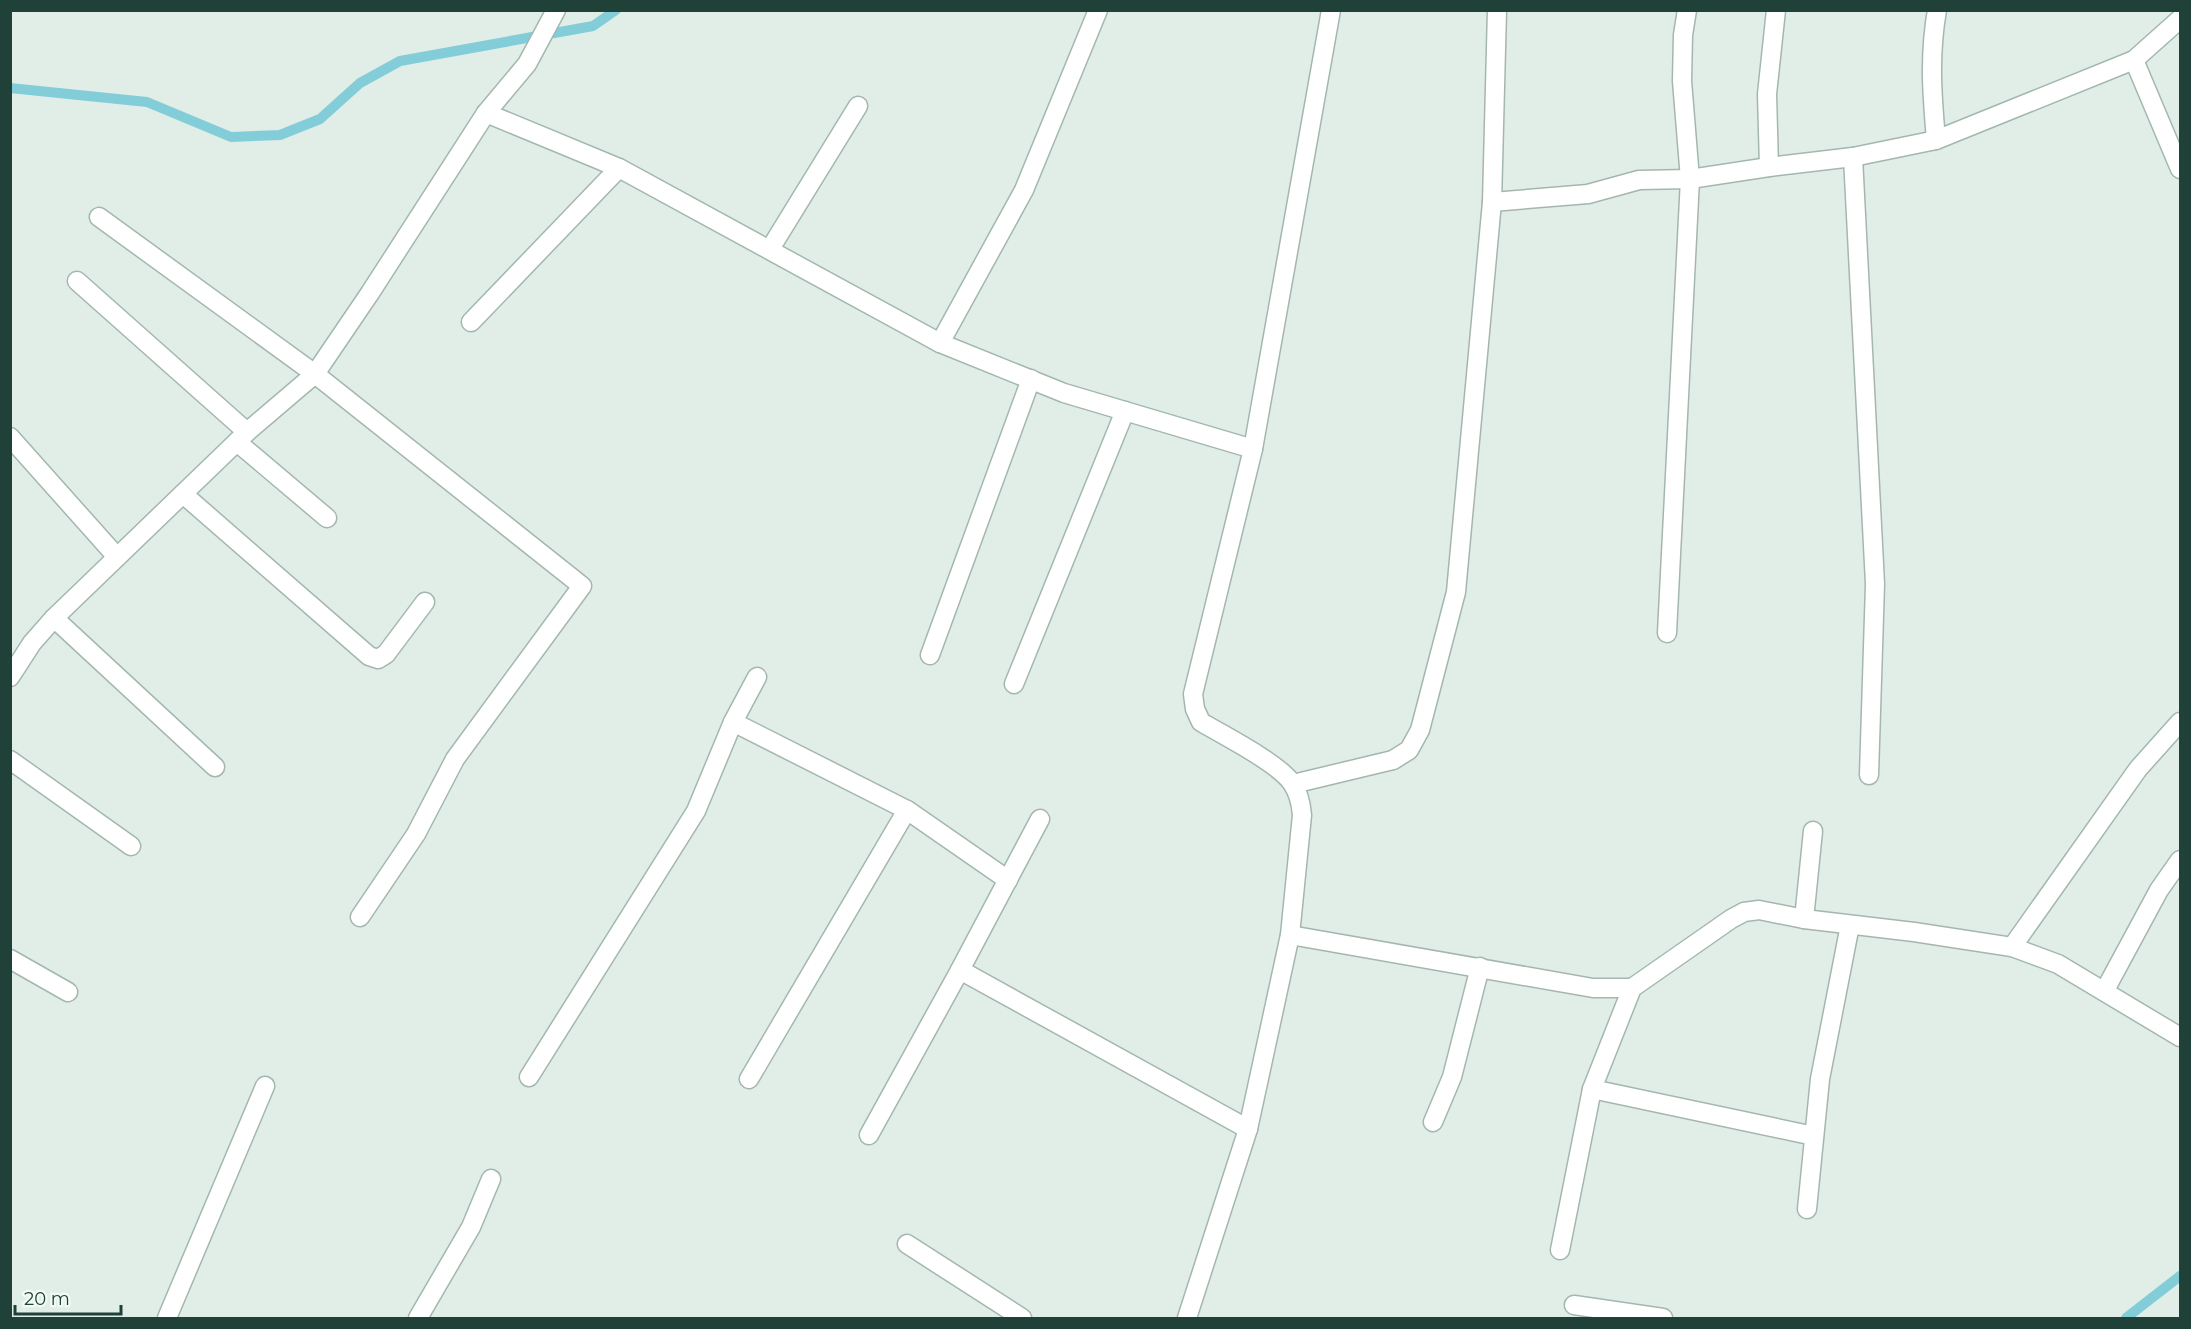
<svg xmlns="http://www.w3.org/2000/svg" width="2191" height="1329" font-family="Montserrat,sans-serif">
<rect width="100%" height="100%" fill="#e1eee8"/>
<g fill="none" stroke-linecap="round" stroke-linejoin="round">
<g stroke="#83cdd9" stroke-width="10">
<polyline points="10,88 147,102 231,137 280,135 320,119 360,83 400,61 593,26 616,10"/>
<polyline points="2126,1318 2180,1276"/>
</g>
<g stroke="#a3b7af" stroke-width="21">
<g id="lane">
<path d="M1936 140C1932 94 1929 56 1937 10"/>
<polyline points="1769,167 1767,94 1776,10"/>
<polyline points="10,437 117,557"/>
<polyline points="10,959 68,992"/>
</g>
</g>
<g stroke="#a3b7af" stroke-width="21">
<g id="street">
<polyline points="2134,60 2180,169"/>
<path d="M486 113 619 168 940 343 1064 393 1253 449 1193 694 1195 709 1201 722C1225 736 1278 763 1292 783 1299 793 1301 803 1302 815L1290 935 1248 1129 1187 1318"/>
<polyline points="1853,157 1875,584 1869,775"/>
<polyline points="1492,202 1588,194 1639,180 1690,179 1769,167 1853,157 1936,140 2134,60 2180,19"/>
<polyline points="99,217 315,374 582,586 455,759 416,834 360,917"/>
<polyline points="770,249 858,106"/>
<polyline points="77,281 247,432"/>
<polyline points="471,322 619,168"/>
<polyline points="940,343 1024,190 1098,10"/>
<polyline points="237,442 327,518"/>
<polyline points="1253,449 1331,10"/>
<polyline points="183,494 369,656 378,659 386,654 425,602"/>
<polyline points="54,618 215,767"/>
<polyline points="1667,633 1690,179 1682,81 1683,35 1687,10"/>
<polyline points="930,655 1031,379"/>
<polyline points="10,677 32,643 54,618 247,432 315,374 370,293 486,113 527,64 556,10"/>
<polyline points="757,677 733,722 907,810 1008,880"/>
<polyline points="1014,684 1125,411"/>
<polyline points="10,760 131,846"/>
<polyline points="1293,784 1393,760 1409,750 1420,730 1456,592 1492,202 1497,10"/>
<polyline points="1040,819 960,970 1248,1129"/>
<polyline points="1804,919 1813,831"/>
<polyline points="1290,935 1593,988 1632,988 1731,919 1744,912 1759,910 1804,919 1914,932 2012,947 2058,964 2180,1037"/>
<polyline points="2012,947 2138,769 2180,722"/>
<polyline points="2105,990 2159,890 2180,860"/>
<polyline points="529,1077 696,811 733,722"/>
<polyline points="749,1079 907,810"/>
<polyline points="1592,1089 1814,1136"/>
<polyline points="1433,1122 1452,1077 1480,967"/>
<polyline points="869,1135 960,970"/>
<polyline points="1807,1209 1820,1079 1850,925"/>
<polyline points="907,1244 1022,1318"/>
<polyline points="1560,1250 1592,1089 1632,988"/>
<polyline points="1574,1305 1663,1318"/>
<polyline points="167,1318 265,1086"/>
<polyline points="418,1318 471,1227 491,1179"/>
</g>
</g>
<use href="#lane" stroke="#fff" stroke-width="18"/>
<use href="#street" stroke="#fff" stroke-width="18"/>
</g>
<rect width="2191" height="1329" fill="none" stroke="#1f4137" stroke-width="24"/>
<path d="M15 1305v9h106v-9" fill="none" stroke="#1f4137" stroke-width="3"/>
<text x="24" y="1305" font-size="18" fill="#1f4137" stroke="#f2faf6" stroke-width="4.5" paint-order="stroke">20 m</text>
</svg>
